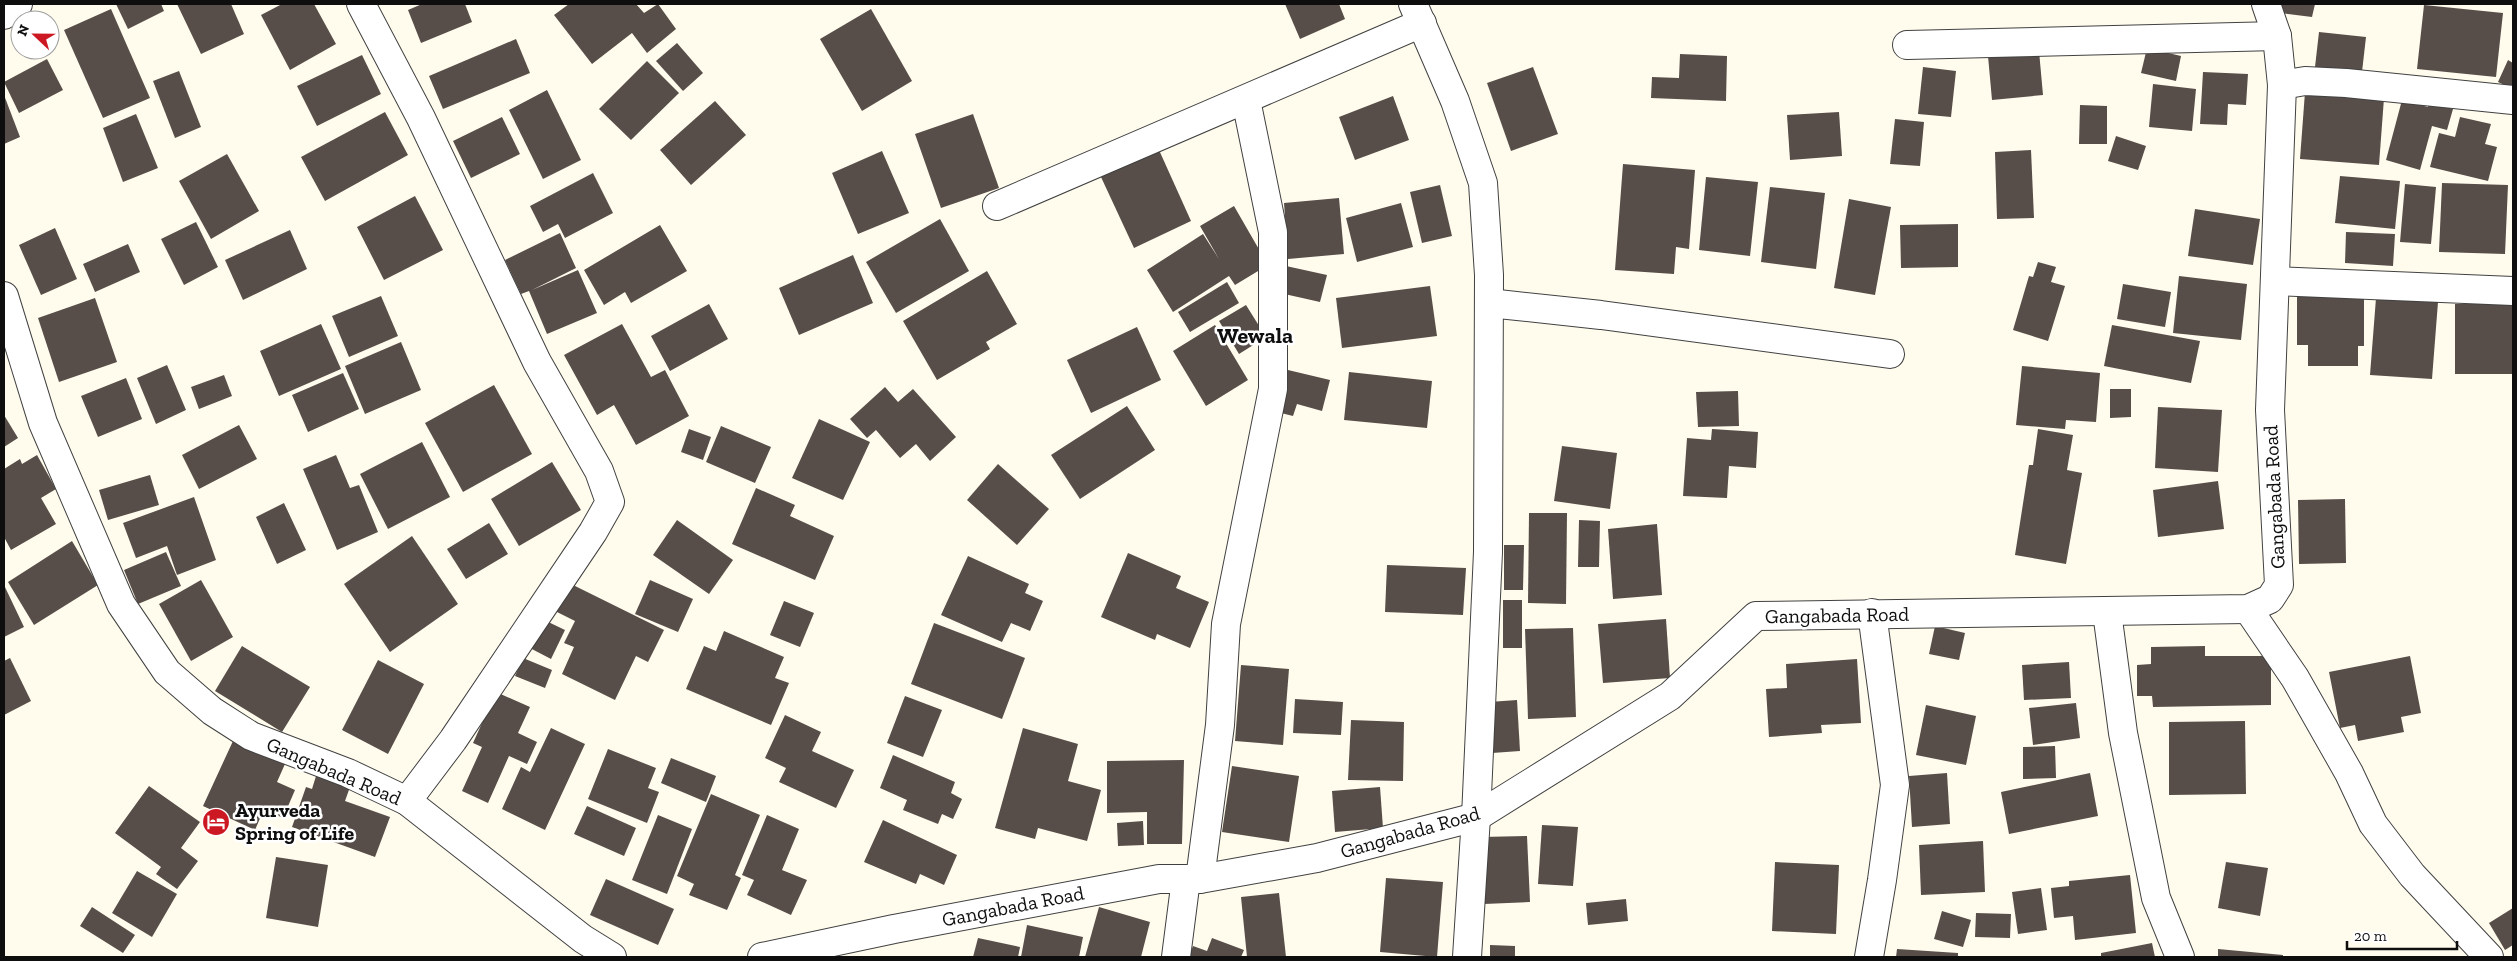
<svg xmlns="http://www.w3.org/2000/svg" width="2517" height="961" font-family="'Zilla Slab',serif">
<rect width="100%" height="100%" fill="#fffcee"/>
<g fill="#584e49">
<polygon points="116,4 161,4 164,11 128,29"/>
<polygon points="177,4 231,4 244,34 201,54"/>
<polygon points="282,4 314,4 336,44 290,70 261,15"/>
<polygon points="422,4 465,4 472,22 421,43 408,10"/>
<polygon points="569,4 636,4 644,13 658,4 676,29 647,53 632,33 592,64 554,15"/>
<polygon points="1285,4 1339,4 1345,19 1300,39"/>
<polygon points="2282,4 2315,4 2312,17 2281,13"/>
<polygon points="2424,5 2503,13 2496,77 2417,69"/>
<polygon points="111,9 150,98 103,118 64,30"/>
<polygon points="871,9 912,81 862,111 820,39"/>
<polygon points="2319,32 2366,37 2362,72 2315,67"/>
<polygon points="516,39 530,73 443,109 429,76"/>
<polygon points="677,43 703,73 683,91 656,61"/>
<polygon points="2147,48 2181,56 2176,81 2141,73"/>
<polygon points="2039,51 2043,95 1992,100 1988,56"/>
<polygon points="1680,54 1727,56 1726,101 1651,98 1652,77 1679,78"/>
<polygon points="362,55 381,94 317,126 297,86"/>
<polygon points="47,59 63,90 19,113 4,82"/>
<polygon points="2508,60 2513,63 2513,89 2498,82"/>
<polygon points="647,61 679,93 631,140 599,109"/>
<polygon points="1533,67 1558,134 1511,151 1487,83"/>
<polygon points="1923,67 1956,71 1951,117 1918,114"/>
<polygon points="179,71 201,127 175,138 153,81"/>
<polygon points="2203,72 2248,74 2246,105 2228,104 2227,125 2200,124"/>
<polygon points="2153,84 2196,89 2192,131 2149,127"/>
<polygon points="547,90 581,160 543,179 509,110"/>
<polygon points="2305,92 2384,98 2379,165 2300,159"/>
<polygon points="4,95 20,137 4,144"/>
<polygon points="1393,96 1409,140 1355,160 1339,117"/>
<polygon points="2402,100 2428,107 2429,102 2453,109 2447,130 2432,126 2420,170 2386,160"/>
<polygon points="715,101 746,135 691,185 660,150"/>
<polygon points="2080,105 2107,106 2107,144 2079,144"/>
<polygon points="385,112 408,155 325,201 301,157"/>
<polygon points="1839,112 1842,156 1790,160 1787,115"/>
<polygon points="136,114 158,168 123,182 103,128"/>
<polygon points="973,114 999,188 941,208 915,134"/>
<polygon points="502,117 520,154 471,178 453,141"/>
<polygon points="2460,117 2491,124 2485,144 2497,147 2488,181 2430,167 2439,133 2455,137"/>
<polygon points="1895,119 1924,122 1920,166 1890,164"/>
<polygon points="2116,136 2146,146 2138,170 2108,161"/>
<polygon points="1159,150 1191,221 1134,248 1101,177"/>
<polygon points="2031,150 2034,218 1997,219 1995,152"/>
<polygon points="882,151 909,213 858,234 832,173"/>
<polygon points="227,154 259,211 211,239 179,181"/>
<polygon points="1623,164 1695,170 1689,249 1676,247 1674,274 1615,270"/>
<polygon points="593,173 613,213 565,238 558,224 543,232 530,206"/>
<polygon points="2340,176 2400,181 2395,229 2335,223"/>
<polygon points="1706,177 1758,182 1750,256 1699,250"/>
<polygon points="2442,183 2508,185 2505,254 2439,252"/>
<polygon points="2405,184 2436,187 2431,244 2400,242"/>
<polygon points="1440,185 1452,236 1422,243 1410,192"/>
<polygon points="1770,187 1825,193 1816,269 1761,262"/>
<polygon points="415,196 443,250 384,280 357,227"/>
<polygon points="1339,198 1344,254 1288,259 1284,203"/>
<polygon points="1849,199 1891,207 1875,295 1834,288"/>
<polygon points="1401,203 1413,247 1357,262 1346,218"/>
<polygon points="1234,206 1268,265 1235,285 1229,276 1173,312 1147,270 1203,234 1219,259 1200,226"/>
<polygon points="2195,209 2260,219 2253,265 2188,256"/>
<polygon points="940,219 969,271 896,313 866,262"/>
<polygon points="196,222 218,267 184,285 161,239"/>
<polygon points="1958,224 1958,267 1901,268 1900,225"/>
<polygon points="660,225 687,271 631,303 625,292 604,305 584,270"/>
<polygon points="55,228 77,279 41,295 19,245"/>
<polygon points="290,230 307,269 243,300 225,260"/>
<polygon points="2346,232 2395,234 2393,266 2345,263"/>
<polygon points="560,233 576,268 532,290 578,270 597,313 547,334 529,291 521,294 505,260"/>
<polygon points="128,244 140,272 95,292 83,264"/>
<polygon points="853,255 873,303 799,335 779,288"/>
<polygon points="2038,262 2056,267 2051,282 2065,286 2048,341 2013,330 2029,276 2033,277"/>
<polygon points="1286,266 1327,275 1320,302 1280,293"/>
<polygon points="987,271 1017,324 986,342 990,349 937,380 903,321"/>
<polygon points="2179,276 2247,284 2241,340 2173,333"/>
<polygon points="1227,282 1239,303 1190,332 1178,312"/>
<polygon points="2123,284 2171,292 2165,327 2117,319"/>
<polygon points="1430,286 1437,336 1342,348 1336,298"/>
<polygon points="381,296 398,336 349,357 332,316"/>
<polygon points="2297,296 2364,296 2364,346 2358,346 2358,366 2308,366 2308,345 2297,345"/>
<polygon points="95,298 117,362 59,382 38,318"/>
<polygon points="2376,298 2438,302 2432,379 2370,375"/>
<polygon points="709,304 728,339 670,371 651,336"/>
<rect x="2455" y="304" width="58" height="70"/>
<polygon points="1246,305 1266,337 1239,354 1219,321"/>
<polygon points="321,324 341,369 279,396 260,351"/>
<polygon points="622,324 651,377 665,370 689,416 636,445 614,405 597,415 564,355"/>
<polygon points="1215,325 1248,380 1206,406 1173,351"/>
<polygon points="2112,325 2200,341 2191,383 2104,366"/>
<polygon points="1137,327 1161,380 1091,413 1067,360"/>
<polygon points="401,342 421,390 365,414 345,366"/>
<polygon points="167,365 186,410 156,424 137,378"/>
<polygon points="2022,366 2100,373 2096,422 2066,420 2065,429 2016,425"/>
<polygon points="1288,370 1330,380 1322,411 1297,404 1293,416 1277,412"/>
<polygon points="1349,372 1432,381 1427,428 1344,420"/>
<polygon points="343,373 359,409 308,432 292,395"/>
<polygon points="224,375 232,396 199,409 191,387"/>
<polygon points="126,378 142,419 98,437 81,396"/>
<polygon points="494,385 532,454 463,492 425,423"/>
<polygon points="885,387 898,402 913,389 956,437 930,461 916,444 900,458 876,430 867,438 850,419"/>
<polygon points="2110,389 2131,389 2131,417 2110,418"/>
<polygon points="1738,391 1739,426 1698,427 1696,392"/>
<polygon points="1127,406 1155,450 1080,499 1051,455"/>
<polygon points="2158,407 2222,410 2218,472 2155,468"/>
<polygon points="4,415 18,438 4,447"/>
<polygon points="819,419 870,442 843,500 792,478"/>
<polygon points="239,425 257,459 199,489 182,455"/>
<polygon points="721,426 771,447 755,483 706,462"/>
<polygon points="689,429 711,437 703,460 681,452"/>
<polygon points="1712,429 1758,432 1756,468 1729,466 1727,498 1683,496 1687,438 1711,440"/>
<polygon points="2038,429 2073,435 2067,470 2082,473 2066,564 2015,555 2029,465 2033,465"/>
<polygon points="422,442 450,497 388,529 360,474"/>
<polygon points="1562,446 1617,453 1610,509 1554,501"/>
<polygon points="37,455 56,489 41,498 56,524 11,550 4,537 4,469 20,459 22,464"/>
<polygon points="336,455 350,488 359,485 378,532 337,550 303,469"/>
<polygon points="552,462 581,510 519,546 491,499"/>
<polygon points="998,464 1049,509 1017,545 967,500"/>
<polygon points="150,475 159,505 108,520 99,490"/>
<polygon points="2218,481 2224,529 2158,537 2153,490"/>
<polygon points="756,488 795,505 790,516 834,536 815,580 732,544"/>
<polygon points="194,497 216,560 177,575 167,546 136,558 123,523"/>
<polygon points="2345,499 2346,563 2299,564 2298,500"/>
<polygon points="284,503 306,550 277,564 256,517"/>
<polygon points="1529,513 1567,513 1566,604 1528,603"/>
<polygon points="677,520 733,560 709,594 653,555"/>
<polygon points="1579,520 1600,521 1599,567 1578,567"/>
<polygon points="489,523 508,554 466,579 447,549"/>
<polygon points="1657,524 1662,595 1613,599 1608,529"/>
<polygon points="412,536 458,604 390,652 344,584"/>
<polygon points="72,541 98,585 34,625 8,582"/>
<polygon points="1504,545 1524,545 1523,590 1504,590"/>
<polygon points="166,552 181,586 138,604 124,570"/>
<polygon points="1128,553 1181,576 1176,588 1209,602 1190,648 1157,634 1155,640 1101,617"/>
<polygon points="968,556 1029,584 1025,593 1043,601 1030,631 1011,623 1002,642 941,615"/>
<polygon points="1387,565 1466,568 1463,615 1385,612"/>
<polygon points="201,580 233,637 191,661 159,604"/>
<polygon points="650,580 693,599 678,632 635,614"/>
<polygon points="569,583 664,630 648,662 636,656 615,700 562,674 574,647 564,643 575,621 555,611"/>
<polygon points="4,585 24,627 4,637"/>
<rect x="1503" y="600" width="19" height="48"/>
<polygon points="784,601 814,613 800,647 770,635"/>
<polygon points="542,619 565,630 551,659 528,647"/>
<polygon points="1666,619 1670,678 1603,683 1598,624"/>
<polygon points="934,623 1025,658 1002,719 911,684"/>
<polygon points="1935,626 1965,633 1959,660 1929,654"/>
<polygon points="1573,628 1576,717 1528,719 1525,629"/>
<polygon points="724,631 784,657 775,678 789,683 771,725 686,689 704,646 716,651"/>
<polygon points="242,646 310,687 282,732 215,691"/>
<polygon points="2205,646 2205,656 2271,656 2271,705 2153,707 2152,696 2137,696 2137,665 2151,664 2151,647"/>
<polygon points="2410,656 2421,713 2401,717 2404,732 2358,741 2355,725 2340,728 2329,672"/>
<polygon points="10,658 31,701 4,715 4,661"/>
<polygon points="523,658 552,670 545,688 515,676"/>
<polygon points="1857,659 1861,723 1821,725 1822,733 1769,737 1766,689 1787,688 1786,664"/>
<polygon points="378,660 424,684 388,754 342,730"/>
<polygon points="2069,662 2071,698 2024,700 2022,665"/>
<polygon points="1241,665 1289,669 1283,745 1235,741"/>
<polygon points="496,692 530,707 518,733 537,742 527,764 509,756 488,803 462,791 482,747 473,743"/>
<polygon points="905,696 942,710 923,757 887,743"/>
<polygon points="1295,699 1343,702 1341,735 1293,733"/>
<polygon points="1517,700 1520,751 1492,753 1489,702"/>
<polygon points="2076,703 2080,738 2033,745 2029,708"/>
<polygon points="1926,705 1976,716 1966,765 1916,755"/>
<polygon points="785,715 821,732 812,751 854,770 836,808 779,782 786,768 765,758"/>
<polygon points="1351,720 1404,722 1403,781 1348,780"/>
<polygon points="2245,721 2246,794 2169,795 2169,722"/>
<polygon points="551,728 585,744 545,830 502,809 521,767 530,772"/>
<polygon points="1023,728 1078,744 1068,781 1101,790 1087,841 1038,828 1035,839 995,828"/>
<polygon points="233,741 285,764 277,782 295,790 283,818 264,809 255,830 203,806"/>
<polygon points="2055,746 2056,778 2023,779 2023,747"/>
<polygon points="608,749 656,768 648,788 659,792 647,823 588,799"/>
<polygon points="893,755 955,782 951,793 962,799 953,819 942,814 938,824 903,810 907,800 880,788"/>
<polygon points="671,758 716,776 706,802 661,783"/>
<polygon points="1184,760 1182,844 1147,844 1147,812 1107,813 1107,761"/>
<polygon points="1232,766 1299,776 1289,842 1222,832"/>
<polygon points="1947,773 1950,824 1912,827 1909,776"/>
<polygon points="2090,773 2098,816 2009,834 2001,792"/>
<polygon points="316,776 350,787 345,801 390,817 375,857 292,827 306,787 312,789"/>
<polygon points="149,786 200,822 181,848 198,861 177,889 156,874 161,867 115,833"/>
<polygon points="1380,787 1383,828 1335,832 1332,791"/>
<polygon points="711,794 760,815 735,875 741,878 727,910 689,895 694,884 677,876"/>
<polygon points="587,806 636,828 624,856 574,834"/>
<polygon points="658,815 692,829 667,894 632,880"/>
<polygon points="767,815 799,829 782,870 807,880 791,915 747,895 754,880 742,875"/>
<polygon points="883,820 957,855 944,885 920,874 916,884 864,862"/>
<polygon points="1143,821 1144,845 1118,846 1117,823"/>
<polygon points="1542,825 1578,827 1573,886 1538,884"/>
<polygon points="1527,836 1530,902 1484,904 1481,837"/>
<polygon points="1983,841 1985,892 1921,895 1919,845"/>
<polygon points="276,857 328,865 318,927 266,918"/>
<polygon points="1775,862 1839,865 1836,934 1772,931"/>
<polygon points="2226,862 2268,868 2260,916 2218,908"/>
<polygon points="137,871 177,894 152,937 112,913"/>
<polygon points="2130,875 2136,933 2075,940 2073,916 2054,918 2051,888 2069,886 2069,881"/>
<polygon points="1386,878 1443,882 1437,957 1380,952"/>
<polygon points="606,879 674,909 658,945 590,915"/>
<polygon points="2041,888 2047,930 2018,934 2012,892"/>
<polygon points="1279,893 1286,957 1247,957 1241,897"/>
<polygon points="1626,899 1628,921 1588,925 1586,903"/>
<polygon points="92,907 135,935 123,953 80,926"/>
<polygon points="1099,907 1150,922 1141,957 1085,957"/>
<polygon points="2513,908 2513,945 2505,950 2489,923"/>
<polygon points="1942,911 1971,920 1963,947 1934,939"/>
<polygon points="1976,913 2011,914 2010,938 1975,937"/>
<polygon points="1027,925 1083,937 1079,957 1021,957"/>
<polygon points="978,938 1020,947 1018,957 973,957"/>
<polygon points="1212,938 1244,950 1241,957 1189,957 1193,946 1207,951"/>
<polygon points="2152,943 2155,957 2101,957 2101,953"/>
<polygon points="1490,945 1515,946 1515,957 1490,957"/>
<polygon points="1897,949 1958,953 1958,957 1896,957"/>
<polygon points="2218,949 2283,955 2283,957 2218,957"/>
</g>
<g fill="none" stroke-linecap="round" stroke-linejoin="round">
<g stroke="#414141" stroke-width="30">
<g id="minor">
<polyline points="361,4 421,118 537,362 599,471 610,502 593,532 453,740 407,801"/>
<polyline points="1413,4 1455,101 1483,183 1489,275 1488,552 1476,817 1467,957"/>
<polyline points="4,15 18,4"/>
<polyline points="1907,45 2277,36"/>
<polyline points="2282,85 2305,81 2346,83 2513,100"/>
<polyline points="997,206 1422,23"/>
<polyline points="2275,281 2513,291"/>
<polyline points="4,296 43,423 121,604 167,672 212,711 251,736 348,773 407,801 583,939 612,957"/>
<polyline points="1489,303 1601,315 1890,354"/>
<polyline points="2248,609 2295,678 2349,773 2373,824 2412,875 2489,957"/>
<polyline points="2107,612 2123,733 2156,898 2180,957"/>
<polyline points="1200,879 1220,725 1226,624 1273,389 1273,232 1246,100"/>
<polyline points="762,957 894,929 1159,879 1200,879 1317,858 1476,817 1670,696 1756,616 2248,609 2270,599 2279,585 2270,410 2282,85 2277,36 2266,4"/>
<polyline points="1176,957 1186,879"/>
<polyline points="1869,957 1882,880 1895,785 1872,613"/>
</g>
</g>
<use href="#minor" stroke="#fff" stroke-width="28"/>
</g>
<defs>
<g id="hotel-disc" transform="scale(1.4375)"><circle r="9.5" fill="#cc1822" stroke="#fff"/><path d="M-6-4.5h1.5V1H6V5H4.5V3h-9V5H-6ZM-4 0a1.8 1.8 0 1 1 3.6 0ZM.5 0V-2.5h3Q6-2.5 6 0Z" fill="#fff"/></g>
</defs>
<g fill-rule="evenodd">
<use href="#hotel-disc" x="216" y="822"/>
</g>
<g text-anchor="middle" stroke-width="5" stroke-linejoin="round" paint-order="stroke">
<g font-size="20" fill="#0e0e0e" stroke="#fff">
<text transform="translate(2274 497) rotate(-93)" y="7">Gangabada Road</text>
<text transform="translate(1837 615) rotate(-1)" y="7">Gangabada Road</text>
<text transform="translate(334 771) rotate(23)" y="7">Gangabada Road</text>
<text transform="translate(1410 832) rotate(-16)" y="7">Gangabada Road</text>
<text transform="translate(1013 906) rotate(-11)" y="7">Gangabada Road</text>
</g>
<g font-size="20" font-weight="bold" fill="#0e0e0e" stroke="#fff" text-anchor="start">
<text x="235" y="817">Ayurveda<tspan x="235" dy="23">Spring of Life</tspan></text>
</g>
<g font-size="22" font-weight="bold" fill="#0e0e0e" stroke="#fff">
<text x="1255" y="343">Wewala</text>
</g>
</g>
<rect width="2517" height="961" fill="none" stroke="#0e0e0e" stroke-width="10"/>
<g transform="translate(35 35) rotate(292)"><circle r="24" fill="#ffffff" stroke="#9f9f9f"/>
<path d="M0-4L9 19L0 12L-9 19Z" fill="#cc1822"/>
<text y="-8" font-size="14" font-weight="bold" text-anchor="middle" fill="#0e0e0e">N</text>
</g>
<path d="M2347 941v8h110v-8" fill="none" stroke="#0e0e0e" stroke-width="2.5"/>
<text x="2354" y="941" font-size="15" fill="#0e0e0e" stroke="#ffffff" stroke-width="4" paint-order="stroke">20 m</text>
</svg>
